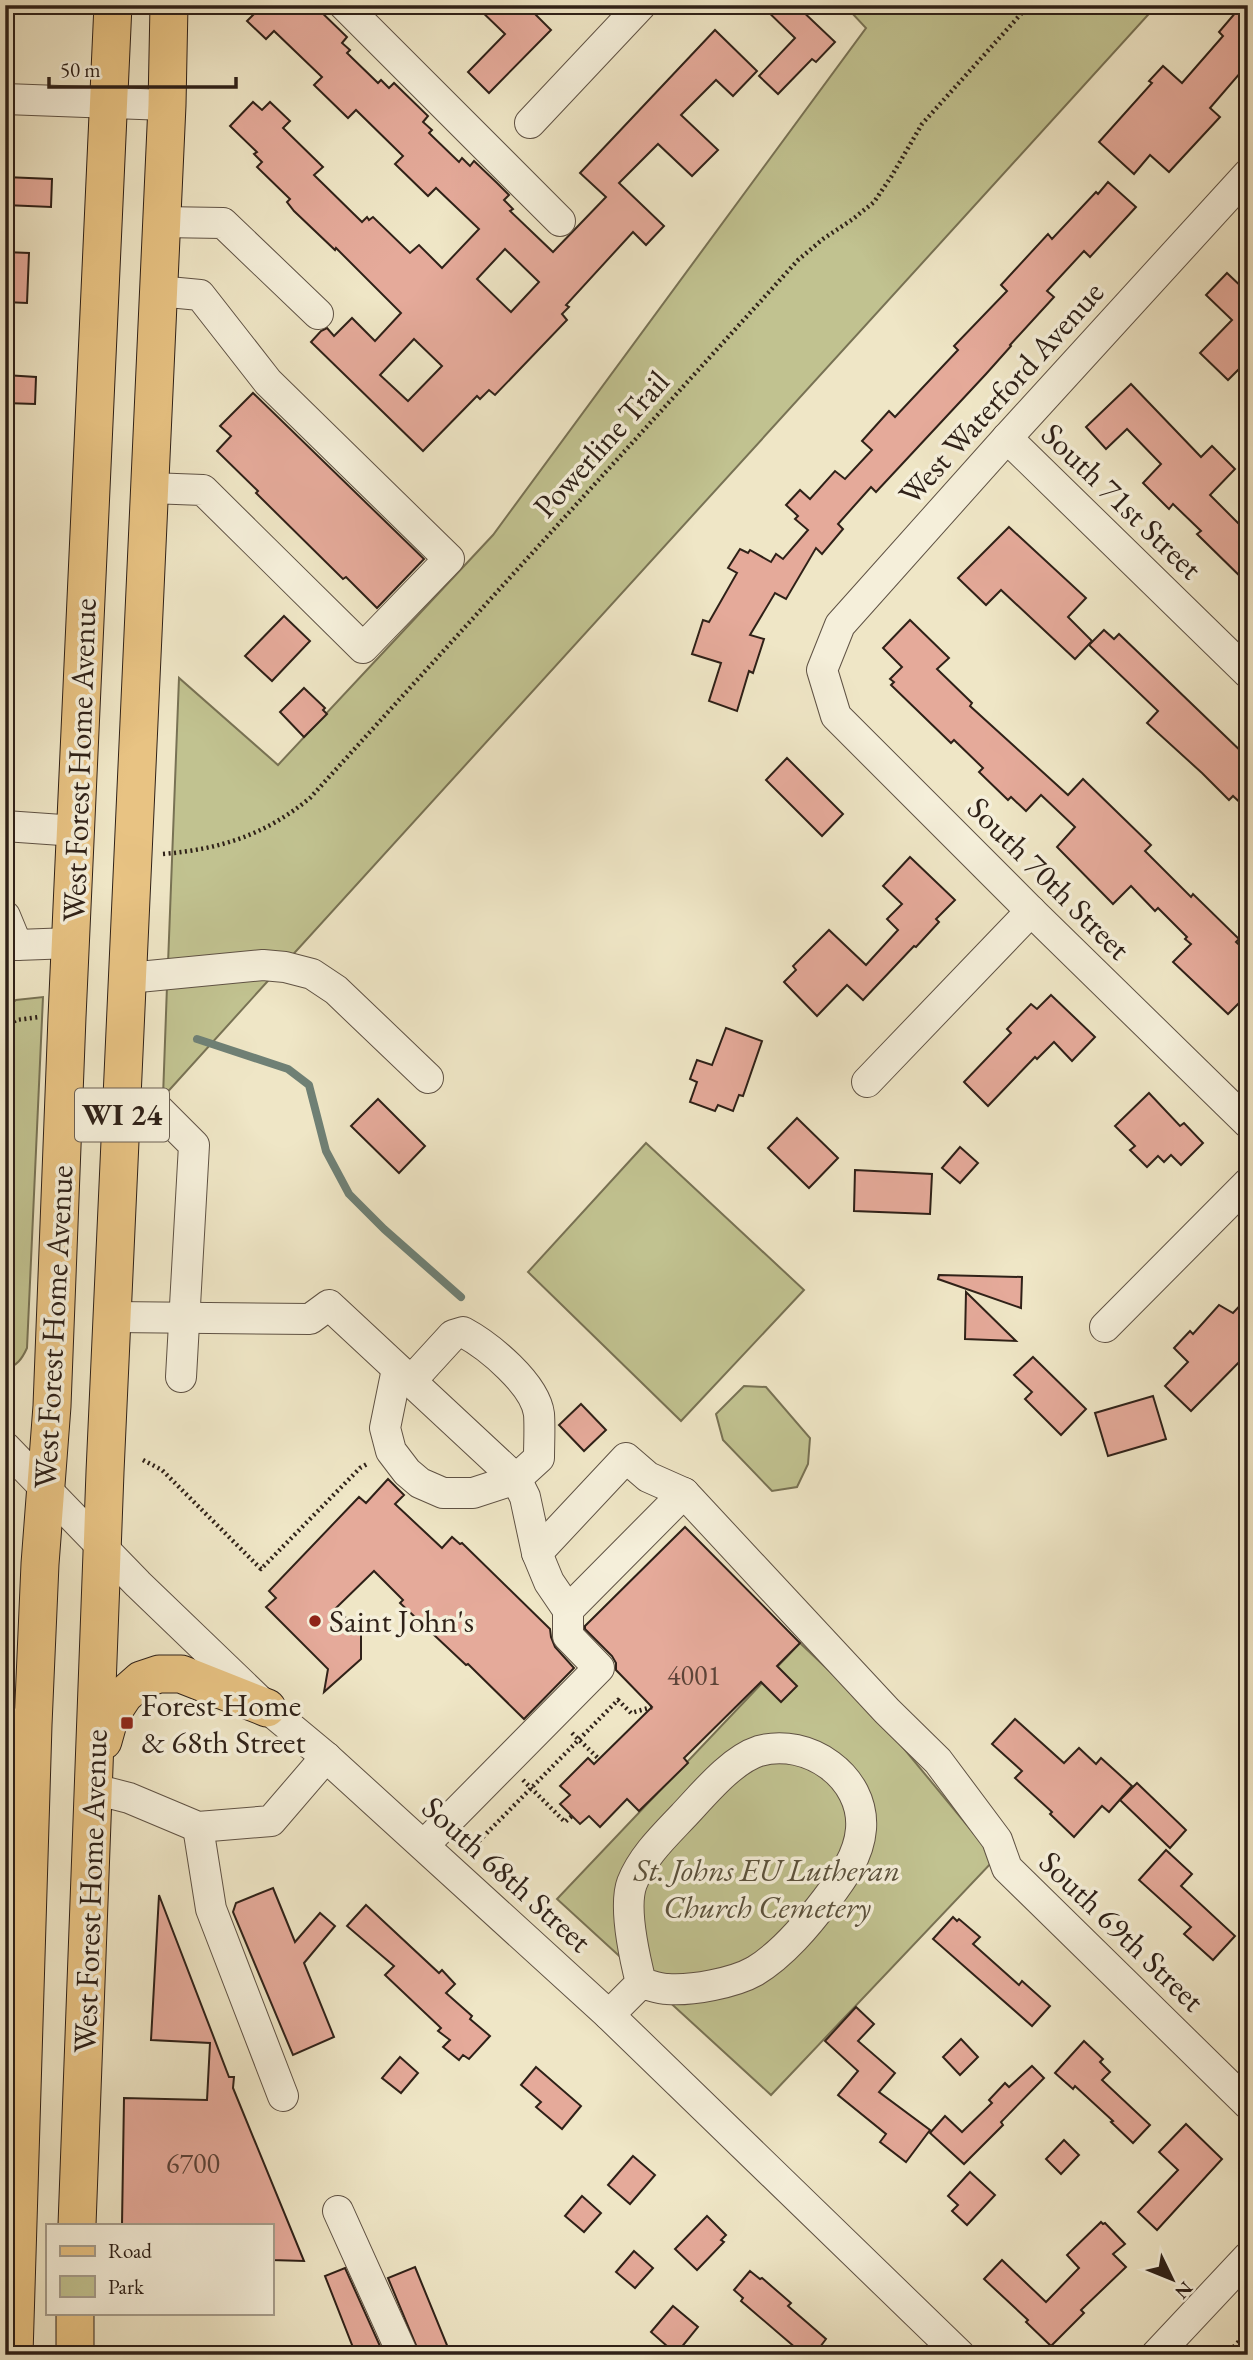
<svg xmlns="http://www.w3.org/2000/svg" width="1253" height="2360" font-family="'EB Garamond',serif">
<rect width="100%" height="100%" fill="#efe6c6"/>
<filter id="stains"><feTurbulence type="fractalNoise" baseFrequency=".00286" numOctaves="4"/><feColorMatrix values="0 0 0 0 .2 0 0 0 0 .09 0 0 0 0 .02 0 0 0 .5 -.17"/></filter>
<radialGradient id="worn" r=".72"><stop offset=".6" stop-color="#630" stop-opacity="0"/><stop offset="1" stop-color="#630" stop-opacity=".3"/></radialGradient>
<g fill="#c1c290" stroke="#787254" stroke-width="2">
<polygon points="855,5 1157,5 288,960 168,964 179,678 278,765 493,535 866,28 850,11"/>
<polygon points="276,972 163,1097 167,986"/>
<path d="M43 997 27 1348C22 1359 17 1366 5 1369V1009L16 1000Z"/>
<polygon points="646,1143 804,1290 681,1421 528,1272"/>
<polygon points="744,1386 766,1387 810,1438 808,1464 797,1487 772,1491 723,1440 716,1414"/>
<polygon points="800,1643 877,1716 995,1859 771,2095 557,1899"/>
</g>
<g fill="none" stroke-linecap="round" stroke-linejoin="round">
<polyline stroke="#6f8075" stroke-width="8" points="197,1039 288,1069 309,1085 326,1151 349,1194 384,1229 461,1297"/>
</g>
<g fill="#e5aa9a" stroke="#2f2118" stroke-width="2" fill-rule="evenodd">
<path d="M263 5H314L347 37 342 43 350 50 347 53 378 83 381 80 389 88 394 83 428 116 423 122 432 130 429 133 459 162 462 158 470 166 474 161 497 183 509 195 504 200 513 209 510 211 553 252 606 197 580 173 715 30 757 71 733 96 716 80 681 115 718 150 692 176 658 144 619 183 664 226 646 245 633 232 566 305 569 307 562 314 567 320 495 395 489 390 480 399 477 396 423 451 311 342 321 331 327 328 334 336 352 318 375 341 401 313 336 248 335 250 294 211 287 202 290 199 257 167 262 162 254 154 257 152 230 126 253 102 262 110 270 102 290 121 283 128 323 167 314 175 362 222 367 217 369 220 373 217 410 253 419 245 442 268 479 229 436 188 428 196 395 164 403 156 356 110 348 118 314 85 322 77 274 31 266 39 247 21ZM505 249 539 282 511 312 477 279ZM414 339 442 366 408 401 380 375Z"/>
<polygon points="475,5 526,5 551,30 489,93 468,72 505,34"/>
<polygon points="761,5 796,5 835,42 816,62 812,59 778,94 759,76 795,38"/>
<polygon points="1242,5 1248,5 1248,64 1210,108 1220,117 1169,172 1150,155 1134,174 1099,142 1152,83 1149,81 1163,66 1182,83 1223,36 1219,32"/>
<polygon points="5,177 52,179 51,207 5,205"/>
<polygon points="1108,182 1136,207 1090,257 1084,251 1047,291 1054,297 1010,345 1011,346 986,374 876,492 871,487 838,524 843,529 822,554 816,548 786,599 775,593 750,635 764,639 753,673 749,671 737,711 709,701 721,663 692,654 703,620 709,622 737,573 728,568 740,549 748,553 750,550 771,562 776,554 783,559 808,530 795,519 798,516 786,505 800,490 810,499 835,471 845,479 872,450 862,441 889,411 895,417 958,350 954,346 1007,291 1001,285 1048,234 1052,239 1096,192 1098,194"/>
<polygon points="5,252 29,253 27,303 5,302"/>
<polygon points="1227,273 1248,293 1248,360 1228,380 1200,353 1232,320 1206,295"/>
<polygon points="5,375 36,377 35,404 5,403"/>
<polygon points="1131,384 1201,457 1212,446 1235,469 1210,495 1248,533 1248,584 1197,534 1201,531 1173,504 1169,509 1143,483 1161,464 1127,429 1106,449 1086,427"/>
<polygon points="253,393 424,559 377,608 346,577 343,579 256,493 258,491 217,451 231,436 220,426"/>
<polygon points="1009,527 1086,598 1068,617 1092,641 1075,659 1001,590 986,605 958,578"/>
<polygon points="284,616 310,641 272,681 245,656"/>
<polygon points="910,620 949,658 937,669 972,703 970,706 1068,795 1083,779 1151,845 1145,851 1191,897 1193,894 1239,939 1236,942 1248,953 1248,994 1228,1014 1173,962 1191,944 1185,939 1187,937 1158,908 1155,911 1131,886 1113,904 1057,847 1075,827 1041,795 1026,811 1011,797 1008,800 979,772 983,768 954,740 951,743 891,685 894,682 890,679 902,667 883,648"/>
<polygon points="1104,630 1114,639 1119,634 1248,758 1248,810 1233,796 1229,800 1202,773 1147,723 1158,711 1089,645"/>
<polygon points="304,688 325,708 323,710 327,714 304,737 280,712"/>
<polygon points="787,758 843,814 822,836 766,780"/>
<polygon points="910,857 955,900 936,919 939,922 916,947 914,946 863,1000 847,985 817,1016 784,982 796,970 793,966 829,930 866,965 898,930 887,919 902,904 883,886"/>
<polygon points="1051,995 1095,1037 1072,1061 1054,1042 1037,1059 1035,1057 988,1106 964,1082 1011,1033 1007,1029 1031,1004 1037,1009"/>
<polygon points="726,1028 762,1041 743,1096 739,1095 733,1111 718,1105 715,1111 690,1102 697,1082 690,1079 697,1060 712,1065"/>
<polygon points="1149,1093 1180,1126 1184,1123 1203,1143 1181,1165 1171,1155 1164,1162 1158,1156 1147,1167 1130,1150 1135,1146 1115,1126"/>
<polygon points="378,1099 425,1146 399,1173 351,1126"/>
<polygon points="797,1118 838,1158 809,1188 768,1148"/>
<polygon points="960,1147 978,1163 960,1183 942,1168"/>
<polygon points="855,1170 932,1174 930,1214 854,1211"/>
<polygon points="939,1275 1022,1277 1021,1308 938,1279"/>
<polygon points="966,1292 1016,1341 965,1339"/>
<polygon points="1248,1297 1248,1353 1191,1411 1165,1386 1188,1362 1174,1348 1190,1331 1193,1334 1219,1305 1233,1313"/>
<polygon points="1033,1357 1086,1409 1061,1435 1025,1399 1032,1392 1014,1375"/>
<polygon points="1153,1396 1166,1439 1108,1456 1095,1413"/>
<polygon points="581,1404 606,1430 584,1451 559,1425"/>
<polygon points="388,1479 404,1495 395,1504 442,1548 452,1537 460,1544 462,1543 550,1629 551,1637 555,1647 574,1668 524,1719 468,1664 466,1665 400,1603 403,1600 374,1571 336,1608 361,1633 361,1659 324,1692 328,1669 266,1607 276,1598 269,1591 359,1497 366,1503"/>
<polygon points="685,1527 800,1643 777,1666 797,1686 781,1702 761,1682 684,1758 688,1763 639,1811 627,1799 600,1827 589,1816 580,1824 560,1804 570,1795 560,1786 588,1758 594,1764 652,1707 616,1670 616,1663 612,1656 585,1629 585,1626"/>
<polygon points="1015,1719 1064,1763 1079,1748 1096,1764 1101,1758 1132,1786 1109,1812 1102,1806 1074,1837 1050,1814 1052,1812 1015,1778 1022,1771 992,1744"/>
<polygon points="1137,1783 1186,1830 1170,1848 1120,1800"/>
<polygon points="1166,1850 1192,1874 1181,1886 1235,1936 1213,1960 1184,1934 1191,1927 1139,1880"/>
<polygon points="273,1888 295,1942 320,1913 335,1926 304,1963 334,2037 293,2055 233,1912 236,1903"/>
<polygon points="159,1895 229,2077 234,2077 233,2088 304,2261 271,2260 271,2225 122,2225 124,2098 207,2100 210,2043 151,2040"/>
<polygon points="366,1905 439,1973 442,1970 455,1984 446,1993 472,2016 470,2019 490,2036 469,2059 463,2055 459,2060 443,2047 450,2040 438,2031 441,2028 385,1975 394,1966 347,1926"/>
<polygon points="953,1917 957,1921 959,1919 980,1937 973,1944 1019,1985 1022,1981 1050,2006 1032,2026 933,1939"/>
<polygon points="856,2007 874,2024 858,2041 895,2073 879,2092 930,2130 906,2162 880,2142 886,2134 838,2095 858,2071 825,2041"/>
<polygon points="961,2039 978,2057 960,2075 943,2057"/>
<polygon points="1084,2041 1103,2059 1100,2062 1110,2072 1102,2080 1150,2125 1133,2143 1111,2122 1113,2121 1075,2086 1073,2089 1055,2073"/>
<polygon points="400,2057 418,2073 401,2093 382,2078"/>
<polygon points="1032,2066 1044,2078 1001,2122 1003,2125 964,2164 930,2133 945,2116 962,2132 992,2103 989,2100 1005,2083 1009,2087"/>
<polygon points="536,2067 581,2106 562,2129 536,2107 541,2102 521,2085"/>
<polygon points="1186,2124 1222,2159 1157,2230 1138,2212 1178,2170 1159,2152"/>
<polygon points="1064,2140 1079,2155 1061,2174 1046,2159"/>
<polygon points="633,2156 655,2175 630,2204 608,2185"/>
<polygon points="970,2172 995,2195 967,2225 952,2211 958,2205 948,2196"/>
<polygon points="582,2196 601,2213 584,2232 565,2216"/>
<polygon points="707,2216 726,2235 721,2240 724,2242 697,2270 675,2249"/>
<polygon points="1101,2222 1103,2224 1105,2223 1125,2244 1113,2254 1126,2267 1081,2310 1084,2313 1051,2346 1026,2322 1028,2320 984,2279 1002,2260 1046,2302 1079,2268 1067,2255"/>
<polygon points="634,2251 653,2268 635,2288 616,2272"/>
<polygon points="415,2267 451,2355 420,2355 388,2278"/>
<polygon points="345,2268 384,2355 356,2355 325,2276"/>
<polygon points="750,2271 760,2279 762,2278 791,2303 788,2306 826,2339 814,2355 804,2355 741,2301 743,2298 734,2290"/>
<polygon points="673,2306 698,2327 676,2354 651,2332"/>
</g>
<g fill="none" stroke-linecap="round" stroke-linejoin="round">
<g stroke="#5f5244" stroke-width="32">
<g id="minor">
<polyline points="344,5 560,221"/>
<polyline points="5,99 167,105"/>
<polyline points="530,123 641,5"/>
<polyline points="1248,174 1007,438 840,625 822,670 836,716 1031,911 1248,1123"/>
<polyline points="161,222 223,223 318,314"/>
<polyline points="1007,438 1248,673"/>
<polyline points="150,488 203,490 363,648 449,559 268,382 200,295 158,291"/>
<polyline points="5,826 76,831"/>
<polyline points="5,916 17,945"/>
<polyline points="17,945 71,943"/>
<polyline points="128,978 263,965 285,967 312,974 336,990 428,1078"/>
<polyline points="867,1082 1031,911"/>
<polyline points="123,1107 158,1109 194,1145 181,1377"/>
<polyline points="114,1317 310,1319 329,1305 516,1479 525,1497 537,1553 549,1582 568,1610 568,1636 599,1668 424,1845"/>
<polyline points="1105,1327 1248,1183"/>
<path d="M397 1369 385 1428 391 1451 407 1472 420 1483 443 1493H473L516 1479 539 1458C539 1444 540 1428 539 1414 535 1384 489 1346 463 1332L453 1335 410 1382"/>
<polyline points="5,1447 138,1584 267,1708 326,1757 609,2015 960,2355"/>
<polyline points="537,1553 626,1458 648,1477 684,1493"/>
<polyline points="568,1610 684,1493 887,1711 938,1761 997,1840 1007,1868 1248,2104"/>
<polyline points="5,1723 33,1725"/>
<polyline points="94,1789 129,1798 198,1827 271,1821 326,1757"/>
<polyline points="198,1827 211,1909 283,2096"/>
<path d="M609 2015 641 1983C650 1985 659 1989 667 1989 691 1991 734 1983 755 1971 783 1954 807 1925 826 1900 842 1879 859 1856 861 1829 865 1777 808 1737 759 1751 731 1760 703 1795 683 1816 664 1836 642 1857 632 1883 623 1907 635 1959 641 1983"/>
<polyline points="338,2211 403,2355"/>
<polyline points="1156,2355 1248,2257"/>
</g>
</g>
<g stroke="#2f2118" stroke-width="39">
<g id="major">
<polyline points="103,1741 110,1716 124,1695 141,1680 159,1674 181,1674 267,1708"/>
<polyline points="77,2225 105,1472 167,105 169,5"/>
<polyline points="14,2355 33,1725 40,1564 52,1406 67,1017 113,5"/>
<polyline points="75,2355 75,2313"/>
</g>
</g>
<g stroke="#2f2118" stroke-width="4.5" stroke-dasharray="2 3.5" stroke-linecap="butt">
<path d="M163 854C221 849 265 835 310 798L798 260 823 239 853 219 874 202 891 177 922 124 1029 5"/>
<polyline points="5,1028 16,1020 39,1017"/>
<polyline points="143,1460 162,1470 261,1569 360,1468 367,1464"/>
<polyline points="572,1733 599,1759"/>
<polyline points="523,1780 565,1822 572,1816"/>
<polyline points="475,1845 618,1700 631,1713 652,1707"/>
<polyline points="1240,2341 1248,2348"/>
<polyline points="1226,2355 1241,2339 1248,2319"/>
</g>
<use href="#minor" stroke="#f5efda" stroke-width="30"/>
<use href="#major" stroke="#e8c383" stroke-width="37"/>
</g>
<g fill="#8f2418" stroke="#f5efda" stroke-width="2.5">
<circle cx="315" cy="1621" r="7"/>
<rect x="120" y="1716" width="14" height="14" rx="3.5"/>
</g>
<g text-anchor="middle" stroke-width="7" stroke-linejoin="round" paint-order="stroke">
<g font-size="28" fill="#5c4338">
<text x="694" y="1685">4001</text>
<text x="193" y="2173">6700</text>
</g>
<rect fill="#f5efda" stroke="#6a5f52" stroke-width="2" x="75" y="1088.5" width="94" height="53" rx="5"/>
<g font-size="30" font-weight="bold" fill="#2f2118">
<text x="122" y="1125">WI 24</text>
</g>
<g font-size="32" fill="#2f2118" stroke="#f5efda">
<text transform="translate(1001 393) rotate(-48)" y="11">West Waterford Avenue</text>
<text transform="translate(601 444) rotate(-48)" y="11">Powerline Trail</text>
<text transform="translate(1122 501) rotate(44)" y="11">South 71st Street</text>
<text transform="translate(79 760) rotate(-88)" y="11">West Forest Home Avenue</text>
<text transform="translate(1049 878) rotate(45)" y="11">South 70th Street</text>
<text transform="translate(53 1327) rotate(-87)" y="11">West Forest Home Avenue</text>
<text transform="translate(507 1874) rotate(42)" y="11">South 68th Street</text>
<text transform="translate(90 1891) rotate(-88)" y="11">West Forest Home Avenue</text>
<text transform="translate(1122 1931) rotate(44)" y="11">South 69th Street</text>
</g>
<g font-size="32" fill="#2f2118" stroke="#f5efda" text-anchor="start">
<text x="329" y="1632">Saint John's</text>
<text x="141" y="1716">Forest Home<tspan x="141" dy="37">&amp; 68th Street</tspan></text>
</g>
<g font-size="32" font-style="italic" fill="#5b513c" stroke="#f5efda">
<text x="767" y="1881">St. Johns EU Lutheran<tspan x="767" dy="37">Church Cemetery</tspan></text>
</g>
</g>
<rect width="1253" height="2360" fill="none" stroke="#efe6c6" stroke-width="28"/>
<rect x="7" y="7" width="1239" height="2346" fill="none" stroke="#2f2118" stroke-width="3.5"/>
<rect x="14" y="14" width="1225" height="2332" fill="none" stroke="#2f2118" stroke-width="2"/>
<rect x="46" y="2224" width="228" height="91" fill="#f5efda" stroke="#a69d8c" stroke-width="2"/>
<rect x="60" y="2246" width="35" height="10" fill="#e8c383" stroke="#a69d8c" stroke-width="2"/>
<text x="108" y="2258" font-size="21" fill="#2f2118">Road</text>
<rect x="60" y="2276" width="35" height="21" fill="#c1c290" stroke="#a69d8c" stroke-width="2"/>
<text x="108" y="2294" font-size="21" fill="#2f2118">Park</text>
<g transform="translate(1172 2279) rotate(133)" stroke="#f5efda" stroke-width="5" paint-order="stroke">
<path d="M0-5L12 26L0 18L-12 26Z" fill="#2f2118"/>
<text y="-10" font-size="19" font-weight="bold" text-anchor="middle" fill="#2f2118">N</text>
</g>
<path d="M49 77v10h187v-10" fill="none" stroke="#2f2118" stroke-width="3.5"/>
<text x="60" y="77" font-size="21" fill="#2f2118" stroke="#f5efda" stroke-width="5" paint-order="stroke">50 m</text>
<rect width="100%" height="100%" filter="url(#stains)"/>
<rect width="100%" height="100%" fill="url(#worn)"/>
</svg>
